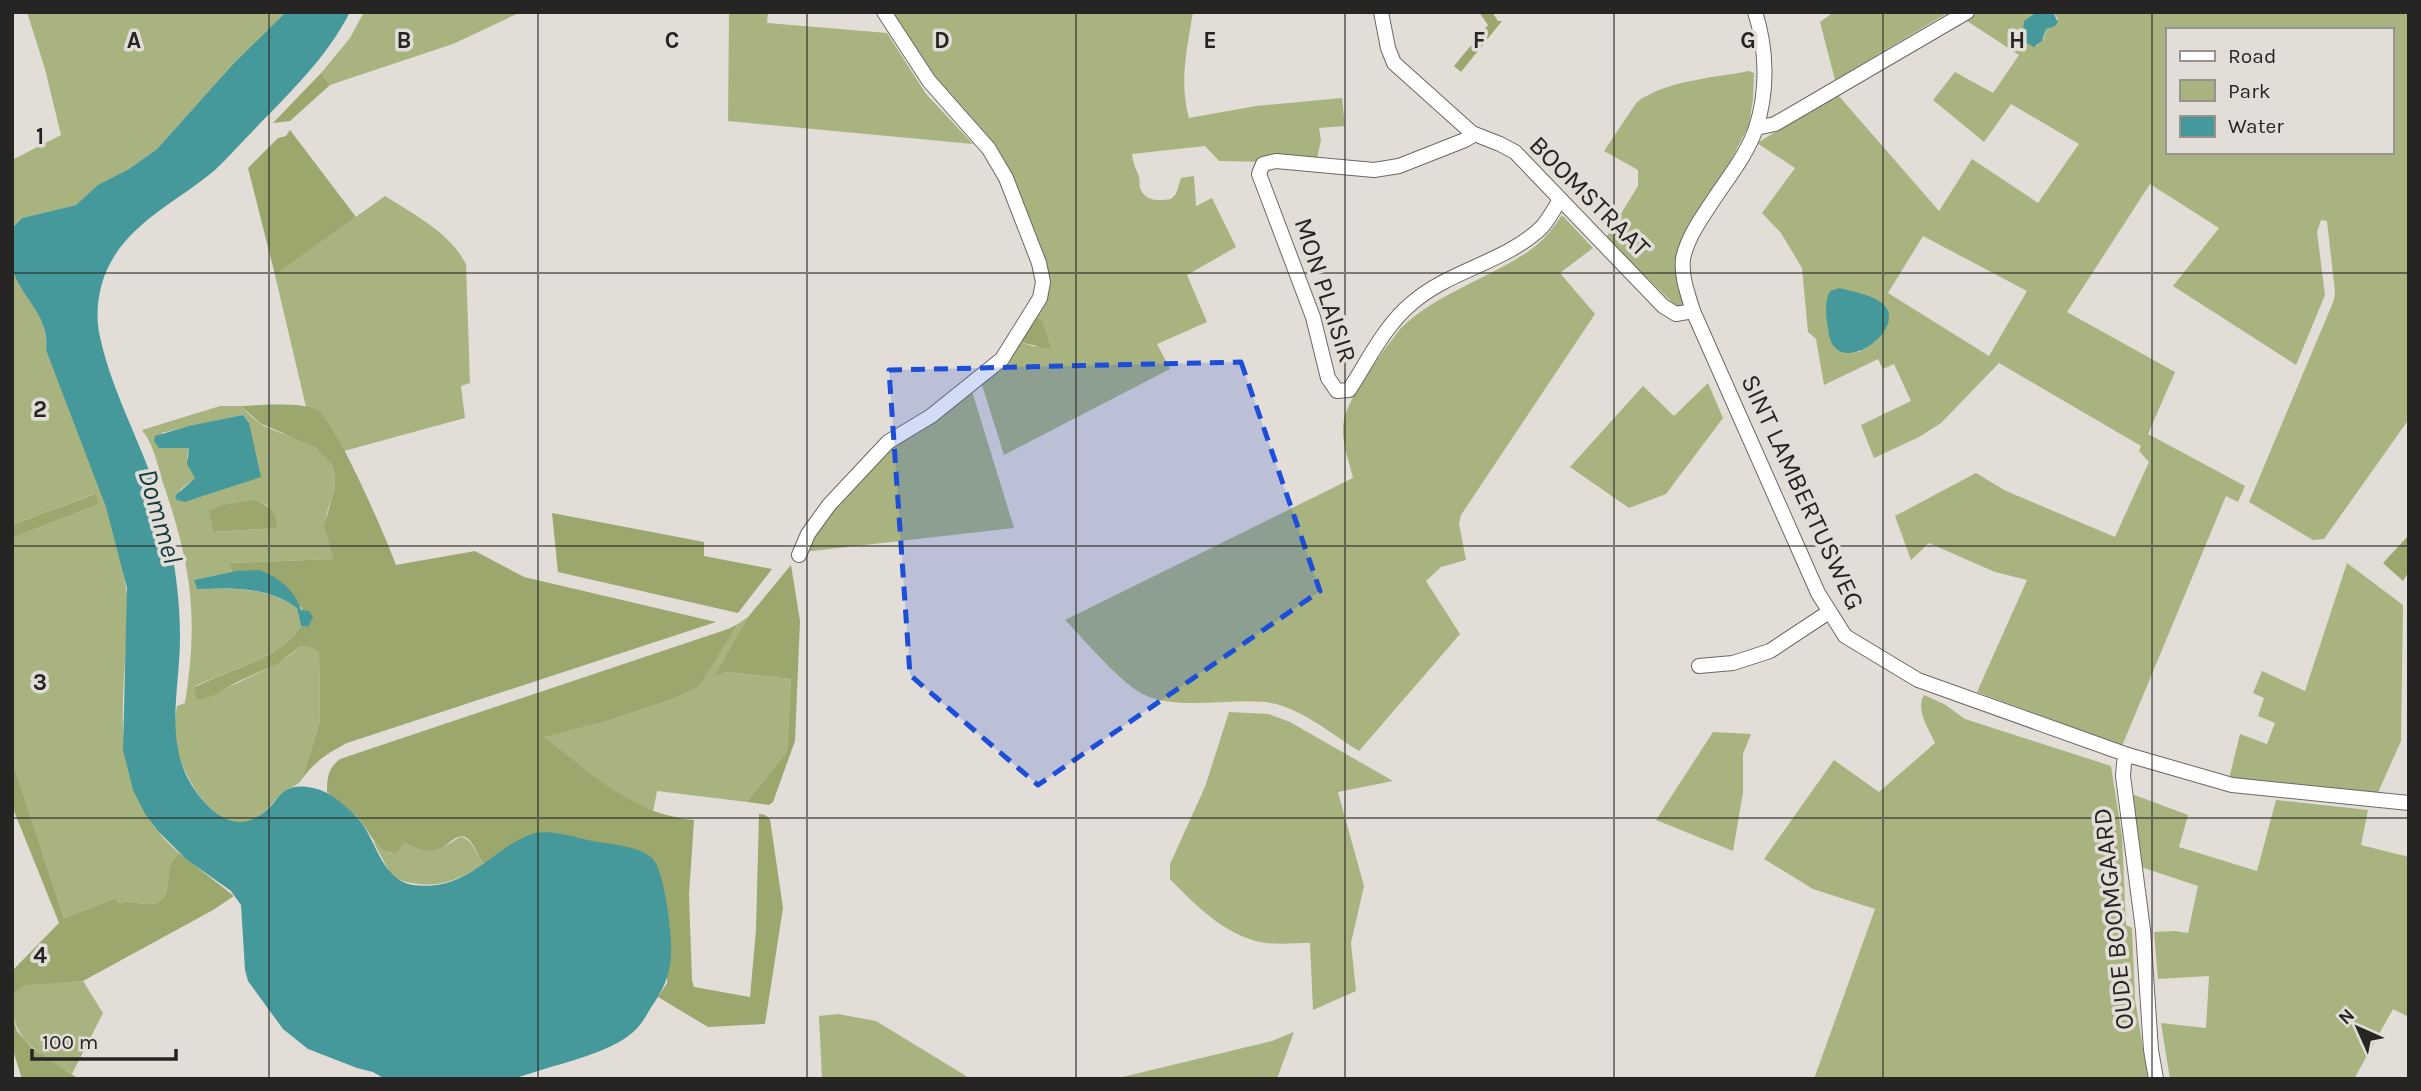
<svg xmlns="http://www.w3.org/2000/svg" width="2421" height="1091" font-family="Karla,sans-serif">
<rect width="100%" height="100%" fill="#e3ddd8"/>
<g fill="#a8b37f" fill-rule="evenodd">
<polygon points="27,12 286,12 234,63 157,149 129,169 99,185 76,205 22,218 12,228 12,160 61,135 45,69"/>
<polygon points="364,12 521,12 453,44 330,85 321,73 350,38"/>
<polygon points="729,12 768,12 767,23 887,33 926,94 973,144 728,121"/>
<path d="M890 12H1193C1187 48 1179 83 1189 118L1256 106 1342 98 1345 126 1319 128 1321 140 1316 163 1219 161 1205 146 1132 154C1133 164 1136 168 1139 177 1140 180 1139 184 1140 188 1145 202 1159 201 1171 199L1176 194 1181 178 1194 176 1196 206 1212 198 1236 247 1187 275 1207 322 1157 344 1170 369 1004 455 981 382 1019 342 1036 347 1034 316 1044 284 1021 208Z"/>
<polygon points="1834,12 1949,12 1835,80 1820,22"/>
<path d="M1976 12H2036C2024 18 2024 27 2022 39L2037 46 2044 38 2046 29 2054 27 2058 19 2053 12H2409V419L2324 539 2313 540 2249 502 2334 300 2335 292 2327 221 2321 220 2317 232 2325 295 2296 365 2173 286 2219 228 2150 184 2067 312 2175 372 2148 434 2245 486 2238 502 2226 496 2122 746 1977 692 2027 580 1995 572 1929 543 1911 560 1895 516 1976 473 2006 491 2115 537 2149 462 2139 451 2141 446 1999 363 1941 423 1919 437 1874 458 1861 425 1911 401 1894 364 1883 369 1878 359 1824 385 1816 339 1808 332 1802 268 1781 233 1762 213 1795 168 1757 143 1838 95 1939 211 1972 159 2038 203 2079 144 2011 104 1984 142 1933 100 1955 72 1993 93 2019 55 1964 19ZM2167 30H2391V152H2167ZM1923 236 2027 291 1989 356 1888 293ZM1840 288 1869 297 1880 303 1876 341 1859 352 1846 353Z"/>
<path d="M1749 71 1754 73 1753 99 1749 125 1728 166 1699 211 1677 272 1679 291 1686 309 1680 310 1606 238 1638 186V170L1604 151 1637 102C1667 80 1714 78 1749 71Z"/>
<path d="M385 196C415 215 449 232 466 264L470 383 461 386 465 418 344 451C335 433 327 413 306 407L275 275Z"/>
<path d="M1562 215 1593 248 1560 273 1595 314 1461 515 1459 523 1466 560 1441 567 1426 581 1460 634 1359 751C1331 734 1299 706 1265 702 1228 698 1182 710 1147 696 1122 686 1085 640 1065 620L1353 478C1349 460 1340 439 1344 420 1350 393 1384 350 1401 328 1438 292 1492 278 1533 248 1545 239 1554 227 1562 215Z"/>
<path d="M12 267C26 293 49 321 46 350 77 427 112 505 126 587 129 606 127 627 126 646 121 725 113 795 179 853 176 857 171 861 170 866 166 880 172 901 152 904 141 905 130 900 118 903L116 898 64 918 12 760V538L99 504 94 494 12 525Z"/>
<polygon points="1708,383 1723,418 1666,494 1629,508 1570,467 1643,386 1674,416"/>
<polygon points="972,391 1014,528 803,552 811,535 879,456"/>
<path d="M220 406H241C247 412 254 420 261 424 284 438 331 442 335 475 337 491 329 502 326 517 324 535 332 544 334 559L229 563 232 572 194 580 197 589C231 588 268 587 297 608L301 626C281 659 228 670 195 686L215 695C243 678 277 668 301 646H307L319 652 320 721 302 779C297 787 288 787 281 794 271 804 263 817 248 822 212 833 178 767 175 739 174 728 175 716 177 706L185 703C199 615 191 564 162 480 157 463 153 443 142 430ZM243 415 249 423V428L240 484 185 502 180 490 195 478 187 457 189 448 161 433ZM256 500 268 506 276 528 215 532Z"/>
<polygon points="2347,563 2403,605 2401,741 2376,797 2229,779 2240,734 2267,744 2275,723 2258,716 2264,698 2253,693 2262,671 2305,691"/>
<path d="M748 617 717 675 727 672 791 679 787 751 747 802 657 791 653 812C613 798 577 763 543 737L604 722 673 699 698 686 738 624Z"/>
<path d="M1924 695 1944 704 1965 719 2111 766 2122 836 2126 925 2132 928 2135 999 2148 1079H1814L1875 909 1813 889 1764 859 1834 760 1879 792 1935 743C1929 729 1915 710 1924 695Z"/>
<path d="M1229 712 1269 714 1290 722 1393 781 1338 792 1364 886 1351 943 1356 991 1313 1010 1310 943C1294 943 1276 945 1260 942 1224 934 1195 905 1170 879V864L1205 787Z"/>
<polygon points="1713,732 1751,734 1743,754 1743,792 1733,851 1656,820"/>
<polygon points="2129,793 2188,815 2179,847 2257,871 2276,800 2368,810 2361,845 2409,857 2409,1017 2393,1009 2354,1079 2170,1079 2161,1023 2206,1028 2209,976 2158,979 2154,932 2175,931 2188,933 2198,886 2141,867"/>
<path d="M460 837C473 838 476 855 484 864 453 885 426 891 392 877L373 841 390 853 404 843C436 851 429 856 460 837Z"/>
<path d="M83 981 103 1013 72 1074C43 1055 12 1042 12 1003 12 995 15 989 23 986 40 979 65 982 83 981Z"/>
<polygon points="838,1014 876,1021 971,1079 822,1079 819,1016"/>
<polygon points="1294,1032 1277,1079 1114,1079 1272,1041"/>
</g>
<g fill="#9ca76d">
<polygon points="1479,12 1492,12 1498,21 1502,21 1461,72 1454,66 1488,25"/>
<polygon points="321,73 330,85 290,121 273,123"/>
<polygon points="290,130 356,217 275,275 248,168 278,138 286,136"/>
<polygon points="1034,316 1042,321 1051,349 1019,342"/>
<path d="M241 406C260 405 301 402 317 410 335 419 387 540 396 565L475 551 524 577 716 622 347 743C328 753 315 761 302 779L320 721 319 652 307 646H301L277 664 237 682 215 695 196 700 195 687C228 670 281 659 301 626L308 627 301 607 236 571 232 572 229 563 334 559 324 526 335 487V474L331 463 316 448 260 423Z"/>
<polygon points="95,494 99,504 12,538 12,525"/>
<path d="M256 500C268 506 279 513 276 528L214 532 209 510 224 505Z"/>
<polygon points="552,513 704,542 704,556 772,569 738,613 558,572"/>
<polygon points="2409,535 2409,571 2403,581 2383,563"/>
<polygon points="791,565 800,621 795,741 773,802 769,805 747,802 787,751 791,679 727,672 715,676 748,617"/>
<path d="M738 624 699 686 673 699 604 722 544 737C592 774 631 814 694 820L689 895 692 980 694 987 750 997 756 930 759 814 765 815 770 819 783 908 765 1024 708 1027 658 997 667 983V909L657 867 640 851 548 833 530 835 484 864C478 857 474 841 465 837 456 833 445 849 436 850 424 853 415 846 404 843L396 853C375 853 370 830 357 817 348 808 336 801 327 792 327 778 328 768 340 759L728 629Z"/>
<path d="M12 760 64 918 116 898 118 903C130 900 141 905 152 904 172 901 166 880 170 866 171 861 176 857 179 853L234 896 213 910 83 981 26 985 16 991 12 997V971L59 923 12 806Z"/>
<polygon points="12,1014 17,1031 32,1048 79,1079 22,1079 12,1047"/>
</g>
<g fill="#45999a">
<path d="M286 12H350C325 61 285 97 248 136 237 147 227 159 215 170 176 203 127 223 106 272 98 291 95 316 100 337 114 402 152 460 166 525 175 561 180 600 180 637 180 692 162 746 197 793 216 819 241 834 268 809 275 803 279 793 288 789 298 784 315 787 325 792 336 797 353 812 361 822 377 844 383 880 413 885 469 892 490 849 532 834 551 828 579 839 598 842 615 845 638 846 652 858 664 870 670 923 671 941 672 966 668 982 654 1003 649 1010 645 1019 639 1026 622 1047 579 1059 554 1066 539 1070 523 1077 508 1079 469 1083 424 1079 385 1079L373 1072 357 1068 308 1049 283 1029 248 981 245 970 241 905 231 891 186 859 158 831 145 814 133 790 123 750 127 588 106 507 46 350C50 315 21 298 12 268 9 256 12 240 12 228L22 218 76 205 98 185 129 169 157 149 234 63Z"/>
<path d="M2036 12H2053L2058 22 2054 27 2046 29 2042 41 2034 47 2023 41C2021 37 2024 27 2024 21Z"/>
<path d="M1840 288C1854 292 1875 295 1885 306 1907 332 1832 384 1828 328 1826 316 1824 302 1830 291Z"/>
<polygon points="243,415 249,423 261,477 185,502 177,500 175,496 195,478 187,464 189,448 159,448 154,441 155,436 189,426"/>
<path d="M259 570C277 576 296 591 301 610L309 611 313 617 308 627 301 626 297 608C268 586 230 588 197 589L194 580 236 571Z"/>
</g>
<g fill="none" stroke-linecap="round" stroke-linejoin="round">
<g stroke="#6d6864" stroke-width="16">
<g id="minor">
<polyline points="1381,12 1388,48 1394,63 1472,133 1500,144 1515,152 1663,306 1676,314 1693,311"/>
<path d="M1755 12C1767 49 1768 91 1756 128 1747 155 1727 179 1712 202 1701 219 1687 238 1683 259 1681 277 1688 294 1693 311L1818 593 1845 636 1918 680 2128 755 2232 785 2409 803"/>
<polyline points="1756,128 1775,124 1967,12"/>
<path d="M1472 133 1473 135 1465 140 1399 166 1374 170 1276 161 1263 164 1259 174 1313 317 1328 378 1337 391 1349 390C1368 361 1385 325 1412 303 1450 270 1506 262 1542 227 1549 219 1554 209 1560 200"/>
<polyline points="799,555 808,534 829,505 888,442 931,416 1002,359 1040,298 1043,282 1039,263 1006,178 989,149 929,81 884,12"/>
<polyline points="1699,666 1733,663 1770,651 1829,612"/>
<polyline points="2128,755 2124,763 2123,776 2143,930 2151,1050 2156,1079"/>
</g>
</g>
<use href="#minor" stroke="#fff" stroke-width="14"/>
</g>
<path fill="#1d4ed8" fill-opacity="0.2" stroke="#1d4ed8" stroke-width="5" stroke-dasharray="14 9" stroke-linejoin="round" d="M1241 362 1320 591 1038 785 910 675 889 370Z"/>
<path fill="none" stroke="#272523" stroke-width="2" stroke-opacity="0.55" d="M269 12V1079M538 12V1079M807 12V1079M1076 12V1079M1345 12V1079M1614 12V1079M1883 12V1079M2152 12V1079M12 273H2409M12 546H2409M12 818H2409"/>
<g text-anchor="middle" stroke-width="7" stroke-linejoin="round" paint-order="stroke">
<g font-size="26" fill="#272523" stroke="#e3ddd8">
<text transform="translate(1590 196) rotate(45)" y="9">BOOMSTRAAT</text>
<text transform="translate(1326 290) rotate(72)" y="9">MON PLAISIR</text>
<text transform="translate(1803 492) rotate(65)" y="9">SINT LAMBERTUSWEG</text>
<text transform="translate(2113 919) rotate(-96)" y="9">OUDE BOOMGAARD</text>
</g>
<g font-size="28" font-style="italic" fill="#143c3d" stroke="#e3ddd8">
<text transform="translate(161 516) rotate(74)" y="10">Dommel</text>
</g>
</g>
<g font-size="23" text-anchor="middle" font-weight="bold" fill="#272523" stroke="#e3ddd8" stroke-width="7" stroke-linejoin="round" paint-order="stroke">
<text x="134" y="48">A</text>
<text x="404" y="48">B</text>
<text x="672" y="48">C</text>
<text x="942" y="48">D</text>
<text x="1210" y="48">E</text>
<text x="1479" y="48">F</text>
<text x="1748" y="48">G</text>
<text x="2017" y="48">H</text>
<text x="40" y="144">1</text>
<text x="40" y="417">2</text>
<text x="40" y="690">3</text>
<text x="40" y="963">4</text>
</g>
<rect width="2421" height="1091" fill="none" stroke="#272523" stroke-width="28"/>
<rect x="2166" y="28" width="228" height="126" fill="#e3ddd8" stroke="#989390" stroke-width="2"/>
<rect x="2180" y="51" width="35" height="10" fill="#ffffff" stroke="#989390" stroke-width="2"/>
<text x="2228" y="63" font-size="21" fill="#272523">Road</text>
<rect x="2180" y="80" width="35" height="21" fill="#a8b37f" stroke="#989390" stroke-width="2"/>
<text x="2228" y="98" font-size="21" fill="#272523">Park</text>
<rect x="2180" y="116" width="35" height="21" fill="#45999a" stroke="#989390" stroke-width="2"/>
<text x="2228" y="133" font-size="21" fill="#272523">Water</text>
<g transform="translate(2358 1028) rotate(315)" stroke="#e3ddd8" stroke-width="5" paint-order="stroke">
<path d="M0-5L12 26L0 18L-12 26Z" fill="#272523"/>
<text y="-10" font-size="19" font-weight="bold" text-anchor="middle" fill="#272523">N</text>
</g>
<path d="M32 1049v10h144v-10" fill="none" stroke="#272523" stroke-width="3.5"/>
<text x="42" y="1049" font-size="21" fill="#272523" stroke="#e3ddd8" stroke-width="5" paint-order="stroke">100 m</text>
</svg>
